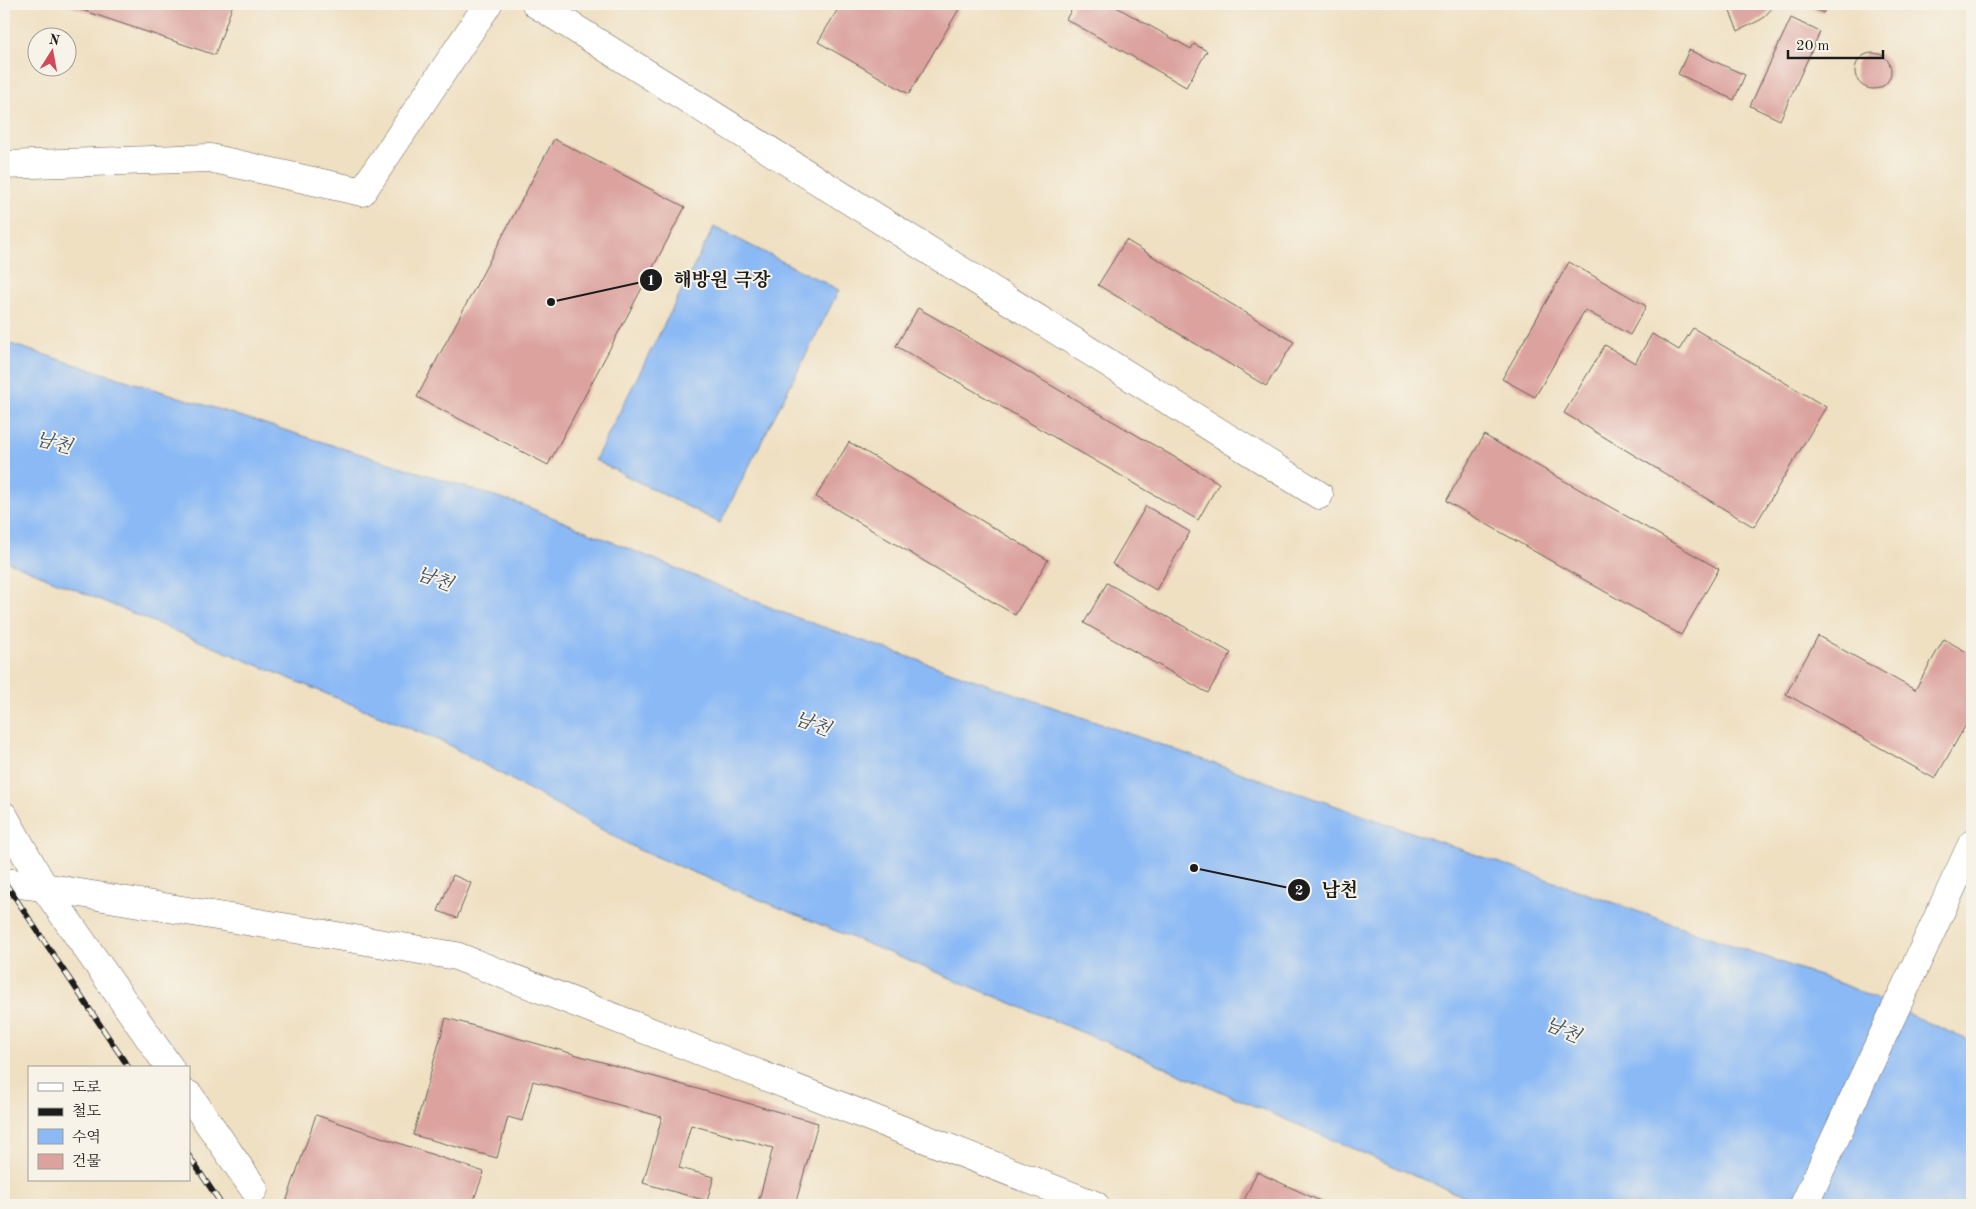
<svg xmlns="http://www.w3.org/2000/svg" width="1976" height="1209" font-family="'Old Standard TT','Noto Serif KR',serif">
<rect width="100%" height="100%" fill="#f7f3e8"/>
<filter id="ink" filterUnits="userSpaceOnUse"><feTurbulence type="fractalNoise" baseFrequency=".02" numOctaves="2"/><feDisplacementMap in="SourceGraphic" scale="10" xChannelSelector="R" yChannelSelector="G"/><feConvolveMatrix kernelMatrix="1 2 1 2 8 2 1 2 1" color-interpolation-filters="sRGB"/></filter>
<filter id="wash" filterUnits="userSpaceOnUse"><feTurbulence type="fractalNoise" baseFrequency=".0096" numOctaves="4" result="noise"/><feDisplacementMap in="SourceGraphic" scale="20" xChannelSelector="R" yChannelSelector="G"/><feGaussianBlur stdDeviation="1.12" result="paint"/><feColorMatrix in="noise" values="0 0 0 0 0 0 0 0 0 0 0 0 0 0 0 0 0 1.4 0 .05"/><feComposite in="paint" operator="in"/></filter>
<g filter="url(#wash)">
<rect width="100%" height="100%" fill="#efe0c2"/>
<g fill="#8ab9f5" stroke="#536a88">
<polygon points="714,227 839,290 720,523 595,460"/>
<polygon points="4,342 523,505 789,615 1580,891 1842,984 1972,1042 1972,1205 1483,1205 1130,1052 639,850 445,743 4,560"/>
</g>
<g id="blocks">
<g fill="#dba29e">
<polygon points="64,4 233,4 215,55"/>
<polygon points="841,4 962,4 909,94 818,42"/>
<polygon points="1070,4 1111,4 1191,49 1194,44 1207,51 1186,87 1066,19 1074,6"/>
<polygon points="1727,4 1776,4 1762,19 1738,31"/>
<polygon points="1804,4 1827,4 1823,13"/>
<polygon points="1791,18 1820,32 1780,120 1750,106"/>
<polygon points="1689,50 1745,75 1734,100 1678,74"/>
<circle cx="1873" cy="71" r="18"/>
<polygon points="554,139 685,207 548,465 417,397"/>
<polygon points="1126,240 1294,342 1266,386 1098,285"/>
<polygon points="1569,262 1646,306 1630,335 1585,310 1535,397 1502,379"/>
<polygon points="918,308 1219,483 1198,520 896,346"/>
<polygon points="1693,328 1826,407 1754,527 1564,413 1605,345 1635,363 1652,334 1679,350"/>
<polygon points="1484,435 1719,569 1681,635 1446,501"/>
<polygon points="849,442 1048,560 1015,615 816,497"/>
<polygon points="1146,506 1190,532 1156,590 1112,564"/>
<polygon points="1107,583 1231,653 1208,693 1084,623"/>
<polygon points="1818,636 1915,690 1944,639 1972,655 1972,714 1935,779 1786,694"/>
<polygon points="453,875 471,883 457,918 438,911"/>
<polygon points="446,1018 818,1123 795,1205 766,1205 758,1203 773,1148 691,1125 679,1168 714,1177 707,1201 643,1183 662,1117 533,1081 522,1121 508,1117 497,1158 413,1135"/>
<polygon points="316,1115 484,1172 472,1205 285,1205"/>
<polygon points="1257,1172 1329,1205 1242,1205"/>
</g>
</g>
</g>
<g filter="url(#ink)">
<use href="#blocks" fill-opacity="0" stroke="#666156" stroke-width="1"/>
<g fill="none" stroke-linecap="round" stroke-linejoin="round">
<g stroke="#666156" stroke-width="29">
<g id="minor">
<polyline points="536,4 1319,495"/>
<polyline points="4,165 210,158 362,192 488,4"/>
<polyline points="4,816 44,887 170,1068"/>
<polyline points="4,882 44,887 456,956 1095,1205"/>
<polyline points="189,1095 254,1189"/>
<polyline points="1804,1205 1972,844"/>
</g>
</g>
<use href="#minor" stroke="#fff" stroke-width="28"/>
<g stroke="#1c1c1c" stroke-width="5.5">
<g id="rail">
<polyline points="4,881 129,1068"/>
<polyline points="189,1156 222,1205"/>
</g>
</g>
<use href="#rail" stroke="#f7f3e8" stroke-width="4" stroke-dasharray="11" stroke-linecap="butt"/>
</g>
</g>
<g text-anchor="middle" stroke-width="4" stroke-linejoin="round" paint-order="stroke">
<g font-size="19" font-style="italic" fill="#425368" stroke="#f7f3e8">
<text transform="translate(54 442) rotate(15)" y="7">남천</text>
<text transform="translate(435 578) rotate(21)" y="7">남천</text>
<text transform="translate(813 723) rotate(21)" y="7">남천</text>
<text transform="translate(1563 1029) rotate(24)" y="7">남천</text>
</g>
</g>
<path fill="none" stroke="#1c1c1c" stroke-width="2" d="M551 302L651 280M1194 868L1299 890"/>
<g fill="#1c1c1c" stroke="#f7f3e8" stroke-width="2">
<circle cx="551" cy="302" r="5"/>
<circle cx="1194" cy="868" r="5"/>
<circle cx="651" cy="280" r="12"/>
<circle cx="1299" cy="890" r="12"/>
</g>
<g font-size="15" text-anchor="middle" font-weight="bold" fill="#fff">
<text x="651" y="285">1</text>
<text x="1299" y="895">2</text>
</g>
<g font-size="19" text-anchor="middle" font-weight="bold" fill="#1c1c1c" stroke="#f7f3e8" stroke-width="4" stroke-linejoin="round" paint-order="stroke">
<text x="722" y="286">해방원 극장</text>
<text x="1340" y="896">남천</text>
</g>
<rect width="1976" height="1209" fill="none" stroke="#f7f3e8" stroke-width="20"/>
<rect x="28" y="1066" width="162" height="115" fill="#f7f3e8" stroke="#9f9d96"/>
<rect x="38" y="1083" width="25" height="8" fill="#ffffff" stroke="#9f9d96"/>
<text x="72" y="1092" font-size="15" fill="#1c1c1c">도로</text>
<rect x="38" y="1108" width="25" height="8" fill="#1c1c1c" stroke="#9f9d96"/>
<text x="72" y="1116" font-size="15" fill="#1c1c1c">철도</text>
<rect x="38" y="1129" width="25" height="15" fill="#8ab9f5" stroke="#9f9d96"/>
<text x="72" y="1142" font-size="15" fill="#1c1c1c">수역</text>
<rect x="38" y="1154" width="25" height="15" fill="#dba29e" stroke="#9f9d96"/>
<text x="72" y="1166" font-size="15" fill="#1c1c1c">건물</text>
<g transform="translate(52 52) rotate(11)"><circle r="24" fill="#f7f3e8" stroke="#9f9d96"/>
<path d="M0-4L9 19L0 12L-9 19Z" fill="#d1495b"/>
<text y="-8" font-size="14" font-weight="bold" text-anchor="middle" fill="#1c1c1c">N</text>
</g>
<path d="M1788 50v8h95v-8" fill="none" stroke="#1c1c1c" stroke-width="2.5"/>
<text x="1796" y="50" font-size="15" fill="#1c1c1c" stroke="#f7f3e8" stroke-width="4" paint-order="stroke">20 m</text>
</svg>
